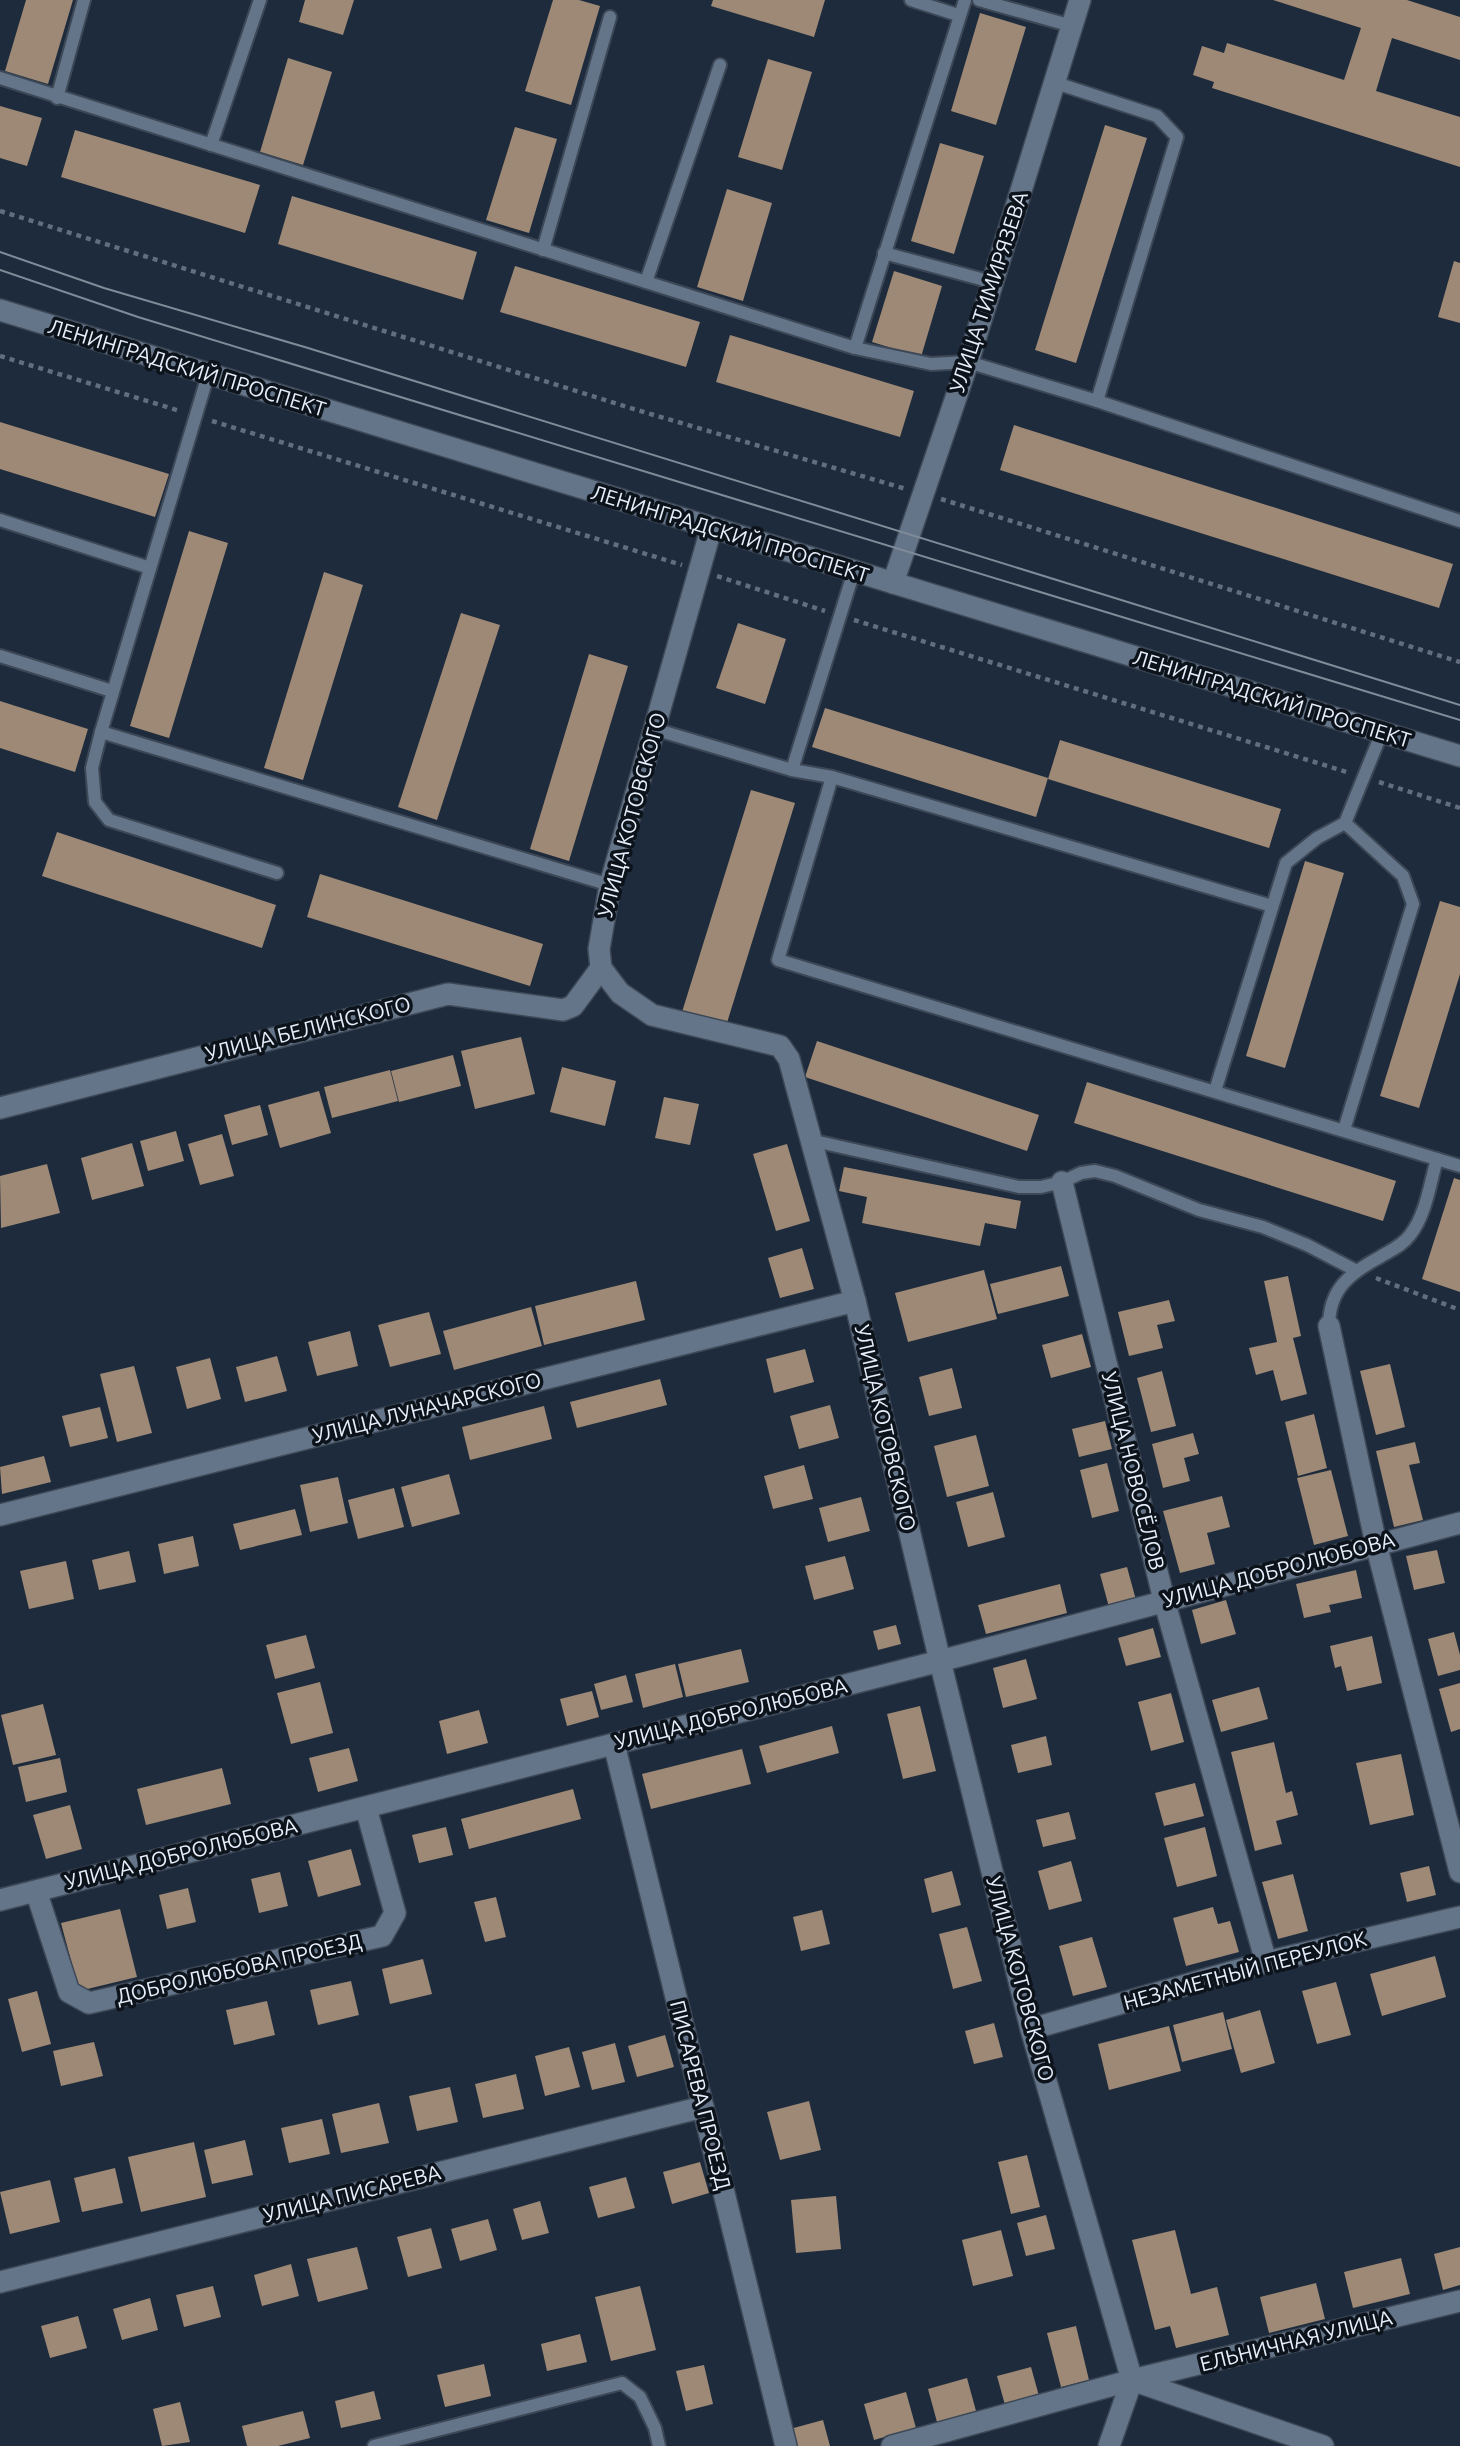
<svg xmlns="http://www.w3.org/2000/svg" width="1460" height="2446" font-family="Ubuntu,sans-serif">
<rect width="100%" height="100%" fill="#1e2b3c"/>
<g fill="#9d8976">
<polygon points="26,0 73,0 48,84 5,71"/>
<polygon points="305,0 354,0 343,35 299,22"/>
<polygon points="553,0 579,0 600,6 571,105 525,91"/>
<polygon points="713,0 825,0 814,37 711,6"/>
<polygon points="1273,0 1407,0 1460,17 1460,60 1392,38 1376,91 1460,117 1460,167 1212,88 1214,82 1193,75 1202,46 1224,53 1227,43 1344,80 1361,28"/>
<polygon points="980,13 1026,27 996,125 951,111"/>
<polygon points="288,58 332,72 303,165 260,152"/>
<polygon points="768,59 812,72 782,170 738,157"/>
<polygon points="0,106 42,118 27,166 0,158"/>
<polygon points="1105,125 1147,138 1076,363 1035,350"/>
<polygon points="515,127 557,139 529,233 486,220"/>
<polygon points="75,130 260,185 245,233 61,177"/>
<polygon points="940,143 984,156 954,254 911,241"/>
<polygon points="727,189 772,203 743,301 697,287"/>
<polygon points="292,196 477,252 463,300 278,244"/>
<polygon points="1454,261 1460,263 1460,323 1438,317"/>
<polygon points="515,266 700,322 686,367 500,312"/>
<polygon points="894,271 942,286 921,357 872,342"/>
<polygon points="730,335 914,391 900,437 716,382"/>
<polygon points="0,422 169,474 155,517 0,469"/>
<polygon points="1014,425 1453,564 1439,608 1000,470"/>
<polygon points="189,531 228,543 169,738 130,726"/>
<polygon points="324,572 363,585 303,780 264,768"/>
<polygon points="461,613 500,625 437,820 398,807"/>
<polygon points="738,623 786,639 765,704 716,688"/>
<polygon points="589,654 628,666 569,861 530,849"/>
<polygon points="0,701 88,729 75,772 0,748"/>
<polygon points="825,708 1048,778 1036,817 812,747"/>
<polygon points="1060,740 1281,809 1269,848 1048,779"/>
<polygon points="751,790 795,803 726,1026 682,1012"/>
<polygon points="57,832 276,905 262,948 42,876"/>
<polygon points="1305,861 1344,873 1285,1068 1246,1056"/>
<polygon points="320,874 543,944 530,986 307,917"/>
<polygon points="1440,901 1460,907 1460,974 1419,1108 1380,1096"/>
<polygon points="521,1037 535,1094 475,1109 461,1051"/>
<polygon points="817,1041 1039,1115 1027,1151 805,1077"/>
<polygon points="453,1055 461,1086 399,1102 391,1071"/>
<polygon points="562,1067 616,1081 605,1126 550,1112"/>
<polygon points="390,1070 398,1101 332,1118 324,1087"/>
<polygon points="1087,1082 1396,1181 1383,1221 1074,1123"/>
<polygon points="319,1091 331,1133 280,1148 268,1105"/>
<polygon points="664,1097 699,1104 690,1145 655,1138"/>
<polygon points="260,1105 268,1135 232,1145 224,1115"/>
<polygon points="176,1131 184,1161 148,1171 140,1141"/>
<polygon points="222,1134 234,1176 200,1185 188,1144"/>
<polygon points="132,1143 144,1186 92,1200 81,1158"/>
<polygon points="787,1144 810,1221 776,1231 753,1154"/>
<polygon points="47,1164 60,1213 1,1228 0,1176"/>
<polygon points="844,1167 1021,1201 1016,1229 985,1223 980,1246 862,1223 867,1197 839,1191"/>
<polygon points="1454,1178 1460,1180 1460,1292 1422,1279"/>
<polygon points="802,1248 814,1289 780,1298 768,1258"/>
<polygon points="1061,1266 1069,1296 998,1314 990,1284"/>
<polygon points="984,1270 997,1319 908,1342 895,1293"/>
<polygon points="1288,1276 1301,1336 1293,1338 1307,1394 1281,1401 1273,1370 1256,1375 1249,1348 1277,1342 1264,1281"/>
<polygon points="636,1281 645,1320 544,1345 535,1306"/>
<polygon points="1169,1300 1175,1321 1157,1325 1163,1348 1129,1356 1118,1312"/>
<polygon points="531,1307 542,1346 454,1370 443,1331"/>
<polygon points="429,1312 441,1354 390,1367 378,1325"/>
<polygon points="350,1331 358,1366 317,1376 308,1342"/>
<polygon points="1082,1334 1091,1367 1051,1378 1042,1345"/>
<polygon points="805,1349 814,1382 774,1393 766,1359"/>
<polygon points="277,1356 287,1391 245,1402 236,1367"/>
<polygon points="210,1358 221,1399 187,1409 176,1367"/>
<polygon points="1390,1364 1405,1427 1376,1435 1360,1371"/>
<polygon points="134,1366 152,1433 117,1442 100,1374"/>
<polygon points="952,1368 962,1408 929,1416 919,1377"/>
<polygon points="1162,1371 1176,1426 1151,1432 1137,1378"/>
<polygon points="660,1379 667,1405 577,1428 570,1402"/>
<polygon points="830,1405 839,1438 799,1449 790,1416"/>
<polygon points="544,1406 552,1439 470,1460 462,1427"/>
<polygon points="100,1407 108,1438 70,1447 62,1416"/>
<polygon points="1314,1414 1327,1468 1298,1476 1285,1422"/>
<polygon points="1105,1421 1112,1449 1079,1457 1072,1429"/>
<polygon points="1193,1433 1199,1454 1184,1458 1190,1481 1163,1488 1152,1444"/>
<polygon points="976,1435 989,1486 947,1497 934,1446"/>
<polygon points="1415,1442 1420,1463 1409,1465 1423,1520 1394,1527 1376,1451"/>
<polygon points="44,1456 51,1482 2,1494 0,1467"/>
<polygon points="1107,1463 1119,1511 1092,1518 1080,1470"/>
<polygon points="804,1465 813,1499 773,1509 764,1476"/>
<polygon points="1331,1470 1348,1536 1314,1545 1297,1478"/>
<polygon points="449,1474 460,1514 412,1527 401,1487"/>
<polygon points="338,1477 348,1523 310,1532 300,1485"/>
<polygon points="394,1488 404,1527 358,1539 348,1500"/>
<polygon points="993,1492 1005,1537 968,1547 956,1502"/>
<polygon points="1222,1496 1230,1527 1207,1533 1215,1564 1180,1573 1163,1511"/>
<polygon points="861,1497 870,1531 828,1542 819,1508"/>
<polygon points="295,1509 302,1535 240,1550 233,1524"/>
<polygon points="193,1536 199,1566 164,1574 158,1544"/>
<polygon points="1437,1550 1445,1583 1414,1590 1406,1556"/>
<polygon points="129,1551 136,1582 99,1590 92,1560"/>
<polygon points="845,1556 854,1589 814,1600 805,1566"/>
<polygon points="66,1561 74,1599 29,1609 20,1571"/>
<polygon points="1127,1567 1136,1600 1109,1607 1100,1574"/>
<polygon points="1356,1570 1362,1598 1329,1605 1331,1612 1304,1618 1296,1584"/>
<polygon points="1060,1584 1067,1613 986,1634 978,1605"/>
<polygon points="1226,1600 1236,1634 1201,1644 1192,1610"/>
<polygon points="896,1625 901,1644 878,1650 873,1631"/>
<polygon points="1153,1628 1161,1657 1126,1666 1118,1638"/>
<polygon points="1454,1632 1460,1655 1460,1670 1438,1676 1428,1639"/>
<polygon points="306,1635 315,1668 275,1679 266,1645"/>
<polygon points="1372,1636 1382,1683 1347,1691 1341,1666 1335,1668 1330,1646"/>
<polygon points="741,1649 749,1682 686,1697 678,1664"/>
<polygon points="1026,1659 1037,1699 1003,1708 993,1668"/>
<polygon points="675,1664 683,1697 643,1708 635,1674"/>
<polygon points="626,1675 633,1702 601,1710 594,1684"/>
<polygon points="320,1682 333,1733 291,1744 277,1693"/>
<polygon points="1460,1683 1460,1729 1451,1732 1439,1689"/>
<polygon points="1259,1687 1268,1719 1221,1732 1212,1700"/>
<polygon points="592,1691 599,1717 567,1726 560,1699"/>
<polygon points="1171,1693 1184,1742 1151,1751 1138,1702"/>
<polygon points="43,1704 56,1755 13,1765 1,1715"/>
<polygon points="920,1706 936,1771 903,1779 887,1714"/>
<polygon points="479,1710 488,1743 447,1754 439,1721"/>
<polygon points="832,1726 839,1753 767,1773 759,1746"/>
<polygon points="1046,1736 1052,1765 1018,1773 1011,1745"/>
<polygon points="1274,1742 1286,1793 1292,1791 1298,1815 1276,1821 1282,1844 1255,1851 1231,1752"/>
<polygon points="349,1748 358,1781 318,1792 309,1758"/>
<polygon points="742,1749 751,1784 651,1809 642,1774"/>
<polygon points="1401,1754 1414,1815 1370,1825 1356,1763"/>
<polygon points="60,1758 67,1792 26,1802 18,1767"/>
<polygon points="222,1768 231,1804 146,1825 137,1789"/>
<polygon points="1195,1783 1204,1816 1164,1826 1155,1793"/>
<polygon points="573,1789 581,1819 469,1849 461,1819"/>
<polygon points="70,1805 82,1849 46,1859 33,1815"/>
<polygon points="1069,1812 1076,1839 1043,1847 1036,1820"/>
<polygon points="446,1827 453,1855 419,1863 412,1835"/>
<polygon points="1205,1827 1217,1876 1177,1887 1164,1838"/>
<polygon points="351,1849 361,1885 318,1897 308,1861"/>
<polygon points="1071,1861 1082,1901 1049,1910 1038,1871"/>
<polygon points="1429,1866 1436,1895 1407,1902 1400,1873"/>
<polygon points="952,1871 961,1905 932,1913 924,1879"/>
<polygon points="280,1872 288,1906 259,1913 251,1879"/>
<polygon points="1293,1874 1308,1931 1278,1939 1262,1882"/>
<polygon points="188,1888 196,1922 167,1929 159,1895"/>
<polygon points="496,1897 506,1937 485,1942 474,1902"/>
<polygon points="1213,1907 1218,1924 1230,1921 1239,1952 1186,1966 1173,1918"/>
<polygon points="120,1909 137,1977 79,1991 61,1923"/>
<polygon points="822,1910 830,1944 801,1951 793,1917"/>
<polygon points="967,1927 982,1981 953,1989 939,1934"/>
<polygon points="1092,1937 1107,1987 1073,1996 1059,1946"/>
<polygon points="1435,1956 1446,1997 1382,2016 1370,1974"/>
<polygon points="423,1959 432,1994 390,2004 382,1969"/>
<polygon points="351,1981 359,2015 318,2025 310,1990"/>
<polygon points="1336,1982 1351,2035 1317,2044 1302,1991"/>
<polygon points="37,1991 51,2044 22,2052 8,1999"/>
<polygon points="267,2001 275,2035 234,2045 226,2010"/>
<polygon points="1260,2010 1275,2063 1241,2073 1226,2020"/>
<polygon points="1223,2012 1232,2049 1182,2062 1173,2025"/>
<polygon points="994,2023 1003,2057 974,2064 965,2031"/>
<polygon points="1169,2026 1181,2071 1109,2090 1098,2044"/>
<polygon points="665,2035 674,2067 637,2077 628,2046"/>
<polygon points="94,2042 103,2076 61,2086 53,2051"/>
<polygon points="615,2043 625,2082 592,2090 582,2052"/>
<polygon points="569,2047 580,2087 545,2096 535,2056"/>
<polygon points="516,2074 524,2109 483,2118 475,2084"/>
<polygon points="450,2087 458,2122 417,2131 409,2096"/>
<polygon points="809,2101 821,2150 780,2160 767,2112"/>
<polygon points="379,2103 389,2143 341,2153 332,2114"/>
<polygon points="322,2119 330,2154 289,2163 281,2128"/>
<polygon points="245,2140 253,2175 212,2184 204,2150"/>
<polygon points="194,2142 206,2197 141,2212 128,2157"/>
<polygon points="1027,2155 1040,2207 1011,2214 998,2162"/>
<polygon points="700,2162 709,2193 672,2204 663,2172"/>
<polygon points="115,2168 123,2203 82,2212 74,2178"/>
<polygon points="626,2177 635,2208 598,2218 589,2187"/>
<polygon points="50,2180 60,2222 10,2234 0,2192"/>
<polygon points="836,2196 841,2249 796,2253 791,2200"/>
<polygon points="540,2201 549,2233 522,2240 513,2209"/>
<polygon points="1046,2215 1055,2249 1026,2256 1017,2223"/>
<polygon points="488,2219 497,2250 460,2261 451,2229"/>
<polygon points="431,2228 442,2268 408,2277 397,2237"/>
<polygon points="1001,2230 1013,2276 973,2286 962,2240"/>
<polygon points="1175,2230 1191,2294 1217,2287 1229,2335 1176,2348 1170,2326 1155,2330 1132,2240"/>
<polygon points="357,2247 368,2289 318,2302 307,2259"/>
<polygon points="1460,2247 1460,2285 1443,2290 1434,2254"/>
<polygon points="1401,2258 1410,2294 1353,2308 1344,2272"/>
<polygon points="291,2264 299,2296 262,2306 254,2275"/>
<polygon points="1316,2283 1325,2319 1269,2333 1260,2297"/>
<polygon points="213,2286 221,2317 184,2327 176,2295"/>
<polygon points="640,2286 656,2350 611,2361 595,2297"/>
<polygon points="150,2298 158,2330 122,2340 113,2309"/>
<polygon points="78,2316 87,2348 50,2358 41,2326"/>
<polygon points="1076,2326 1089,2380 1061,2387 1047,2333"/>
<polygon points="580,2334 587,2362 547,2371 541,2344"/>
<polygon points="484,2364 491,2396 445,2407 437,2375"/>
<polygon points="704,2365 713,2404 686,2411 676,2371"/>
<polygon points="1031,2367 1039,2396 1005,2405 997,2376"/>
<polygon points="967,2378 976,2411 937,2422 928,2389"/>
<polygon points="374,2391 381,2419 341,2428 335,2401"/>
<polygon points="906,2392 916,2428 874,2440 864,2404"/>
<polygon points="180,2402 190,2442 162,2446 153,2409"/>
<polygon points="303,2411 310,2438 278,2446 247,2446 242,2426"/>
<polygon points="823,2420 830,2446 794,2446 790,2429"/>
</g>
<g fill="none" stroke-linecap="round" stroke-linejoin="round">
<g stroke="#3d4857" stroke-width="16">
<g id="lane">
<polyline points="911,0 958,15"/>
<polyline points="979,0 1072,26"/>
<polyline points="0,78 855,348 931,364 968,362 1097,401 1460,521"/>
<polyline points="1056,83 1157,116 1177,137 1097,401"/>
<polyline points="57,98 84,0"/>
<polyline points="211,145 260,0"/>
<polyline points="543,250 610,17"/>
<polyline points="884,253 992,282"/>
<polyline points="646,282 720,65"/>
<polyline points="855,348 965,0"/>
<polyline points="208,375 101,732 92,768 95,802 109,820 277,873"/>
<polyline points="0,520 150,568"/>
<polyline points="0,656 112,691"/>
<polyline points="654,729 792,770 832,777 1272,906"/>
<polyline points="101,732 610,885"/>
<polyline points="792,770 854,571"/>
<polyline points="832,777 778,960 1460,1166"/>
<polyline points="1215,1091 1286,863 1317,838 1345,823 1382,732"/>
<polyline points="1344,1130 1413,904 1403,876 1345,823"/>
<polyline points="810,1140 1019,1187 1041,1187 1062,1182 1081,1173 1095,1171 1115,1176 1199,1210 1263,1227 1307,1245 1357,1271"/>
<path d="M1329 1326C1329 1289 1350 1273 1380 1257 1391 1250 1402 1246 1410 1235 1426 1215 1430 1183 1437 1159"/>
<polyline points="374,2446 622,2383 640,2397 655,2428 659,2446"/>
</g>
</g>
<g stroke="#3d4857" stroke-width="24">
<g id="street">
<polyline points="711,529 610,885 599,949 601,968 620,993 652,1015 780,1046 789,1059 855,1301 940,1661 1031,2029 1132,2380 1109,2446"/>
<polyline points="893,583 968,362 1080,0"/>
<polyline points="0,1108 448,994 563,1010 573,1006 601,968"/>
<polyline points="1062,1182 1164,1600 1266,1962"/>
<polyline points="1329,1326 1376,1544 1460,1872"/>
<polyline points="0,1515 855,1301"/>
<polyline points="614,1744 786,2446"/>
<polyline points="36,1891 69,1992 89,2003 382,1936 395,1913 366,1808"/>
<polyline points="0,1900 940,1661 1460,1523"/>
<polyline points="1031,2029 1266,1962 1460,1917"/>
<polyline points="0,2282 703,2107"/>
<polyline points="1132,2380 1460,2301"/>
<polyline points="892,2446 1132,2380 1323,2446"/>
</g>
</g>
<g stroke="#3d4857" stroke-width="24">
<polyline id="secondary" points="0,310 1460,756"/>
</g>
<g stroke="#626e7d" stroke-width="4.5" stroke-dasharray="5 5" stroke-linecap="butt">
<polyline points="0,211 637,410 906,489"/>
<polyline points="0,356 180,411"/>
<polyline points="212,421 682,565"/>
<polyline points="941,499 1460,662"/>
<polyline points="717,576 825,611"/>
<polyline points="854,620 1350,773"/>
<polyline points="1379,782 1460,808"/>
<polyline points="1376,1278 1460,1310"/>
</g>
<use href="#lane" stroke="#657589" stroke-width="12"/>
<use href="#street" stroke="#657589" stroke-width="21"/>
<use href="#secondary" stroke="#657589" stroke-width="21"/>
<g stroke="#808b99" stroke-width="2">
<polyline points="0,252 104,288 308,348 1460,705"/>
<polyline points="0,270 138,317 1460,720"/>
</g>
</g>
<g text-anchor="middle" stroke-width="7" stroke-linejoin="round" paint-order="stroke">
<g font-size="21" fill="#e6effb" stroke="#0d131b">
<text transform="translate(989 292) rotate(-72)" y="7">УЛИЦА ТИМИРЯЗЕВА</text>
<text transform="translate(187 368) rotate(17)" y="7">ЛЕНИНГРАДСКИЙ ПРОСПЕКТ</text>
<text transform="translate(730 534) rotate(17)" y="7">ЛЕНИНГРАДСКИЙ ПРОСПЕКТ</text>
<text transform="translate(1272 699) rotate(17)" y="7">ЛЕНИНГРАДСКИЙ ПРОСПЕКТ</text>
<text transform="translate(632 815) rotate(-75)" y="7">УЛИЦА КОТОВСКОГО</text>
<text transform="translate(308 1029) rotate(-14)" y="7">УЛИЦА БЕЛИНСКОГО</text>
<text transform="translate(427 1408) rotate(-14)" y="7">УЛИЦА ЛУНАЧАРСКОГО</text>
<text transform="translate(885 1428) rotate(77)" y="7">УЛИЦА КОТОВСКОГО</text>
<text transform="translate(1133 1471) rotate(76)" y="7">УЛИЦА НОВОСЁЛОВ</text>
<text transform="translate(1279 1570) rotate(-15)" y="7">УЛИЦА ДОБРОЛЮБОВА</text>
<text transform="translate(731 1714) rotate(-14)" y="7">УЛИЦА ДОБРОЛЮБОВА</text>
<text transform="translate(181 1854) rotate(-14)" y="7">УЛИЦА ДОБРОЛЮБОВА</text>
<text transform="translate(239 1969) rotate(-13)" y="7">ДОБРОЛЮБОВА ПРОЕЗД</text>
<text transform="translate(1245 1971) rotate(-15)" y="7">НЕЗАМЕТНЫЙ ПЕРЕУЛОК</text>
<text transform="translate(1020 1979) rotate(75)" y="7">УЛИЦА КОТОВСКОГО</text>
<text transform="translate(700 2095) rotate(76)" y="7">ПИСАРЕВА ПРОЕЗД</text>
<text transform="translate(352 2194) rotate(-14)" y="7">УЛИЦА ПИСАРЕВА</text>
<text transform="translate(1296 2341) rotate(-14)" y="7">ЕЛЬНИЧНАЯ УЛИЦА</text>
</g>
</g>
</svg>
